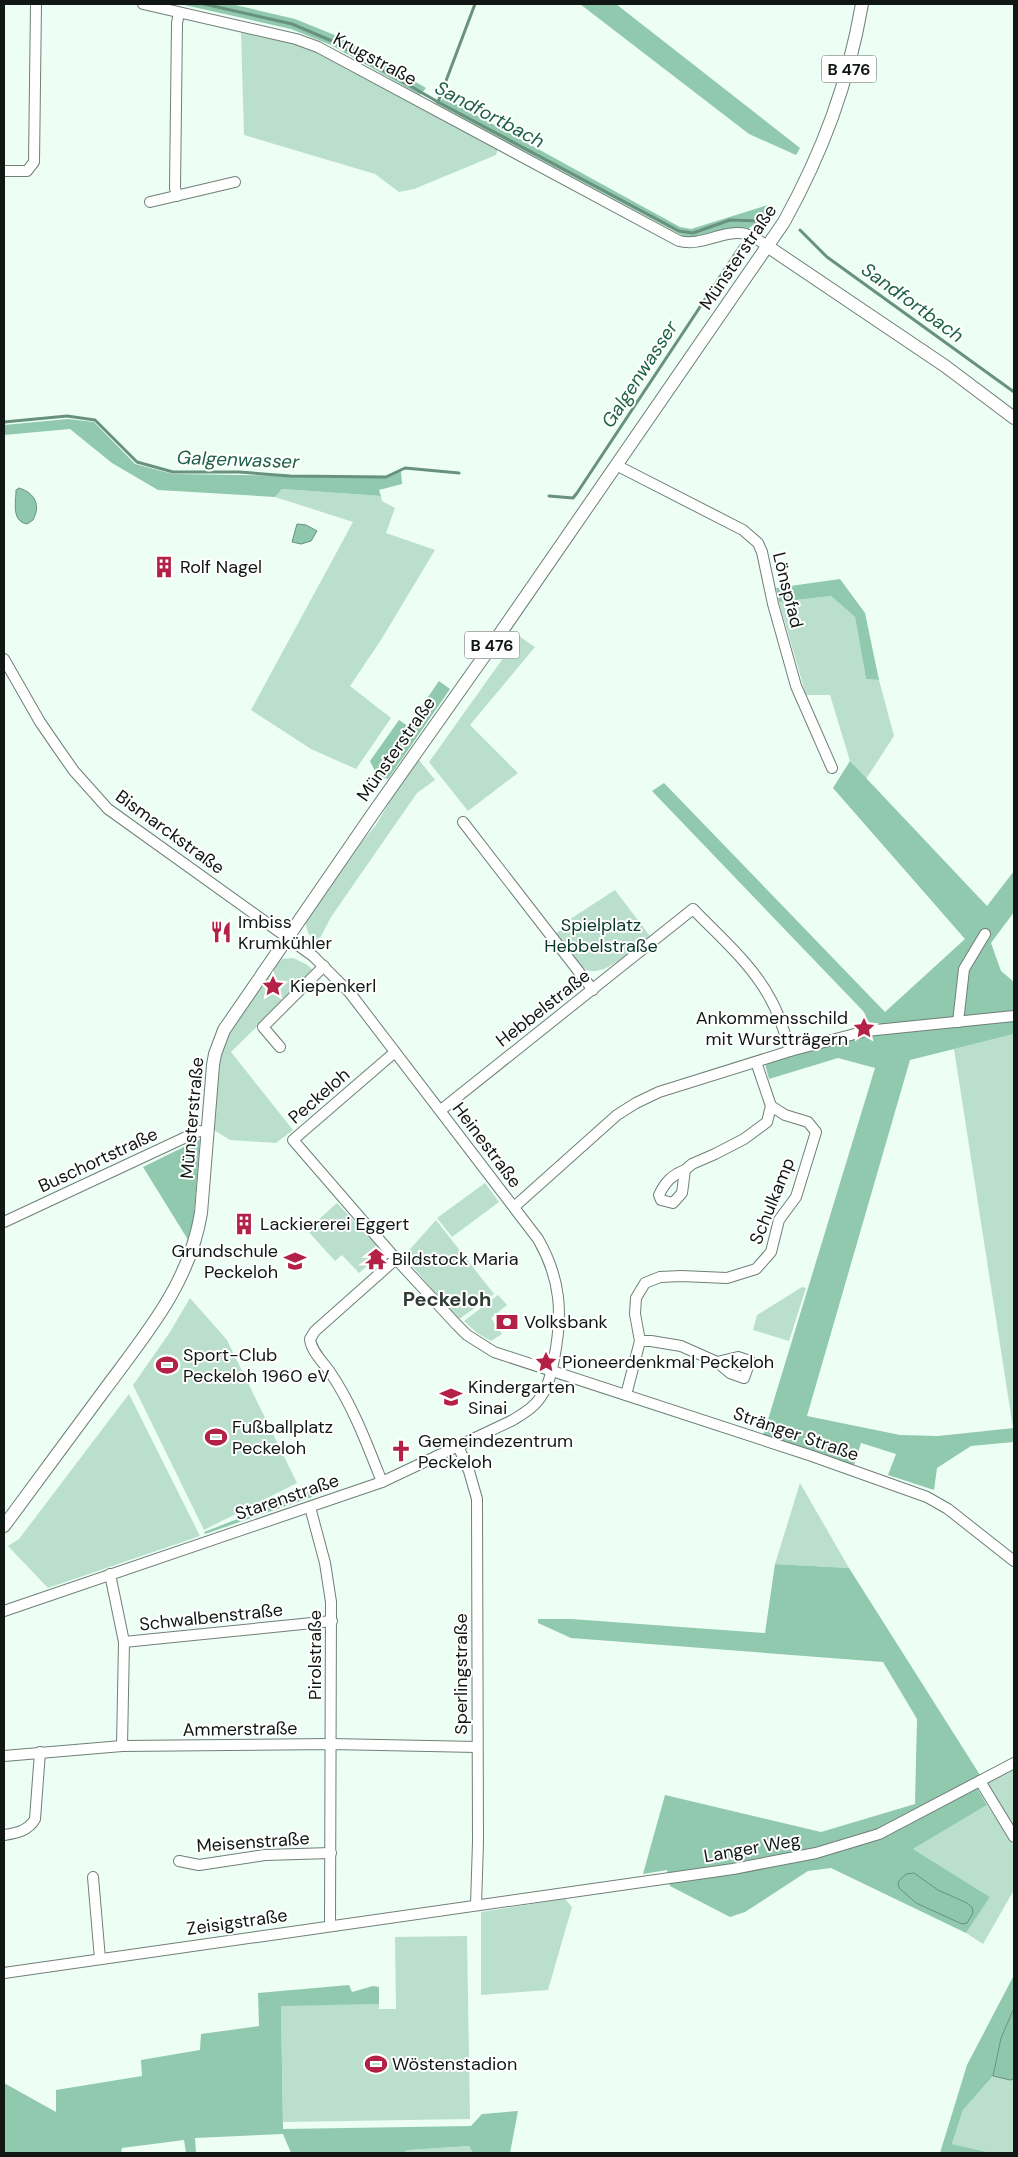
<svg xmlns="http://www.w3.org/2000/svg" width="1018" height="2157" font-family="'DM Sans',sans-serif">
<rect width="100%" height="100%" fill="#edfef5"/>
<g fill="#bae0cd">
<polygon points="241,31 295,44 317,52 498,149 496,155 414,189 399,192 375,174 244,135"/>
<polygon points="282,489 381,496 382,501 395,508 386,533 435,550 381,640 350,686 391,718 356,769 311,749 251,710 353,522 275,497"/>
<polygon points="831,596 855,617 866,679 879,680 894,736 866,779 850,761 830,695 806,695 779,602"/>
<polygon points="519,636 535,647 470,725 518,773 468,811 429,762"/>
<polygon points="419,760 435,780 417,793 331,917 317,944 308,933 305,921 353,852 376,825 393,796"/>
<path d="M615 890 650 936C636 946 603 980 585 969 574 962 565 944 556 933L563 929 561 925Z"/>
<polygon points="293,958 306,964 314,971 231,1052 293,1130 276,1143 230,1140 214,1130 220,1057 226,1038 273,968 282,959"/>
<polygon points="1014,1034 1014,1428 1013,1428 954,1049"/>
<polygon points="485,1183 499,1202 452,1237 437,1218"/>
<polygon points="337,1203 384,1253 385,1257 381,1263 376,1258 359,1273 342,1255 335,1261 307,1230"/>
<polygon points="436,1220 494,1294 458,1320 404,1256"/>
<polygon points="802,1287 806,1288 789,1341 753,1330 757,1315"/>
<polygon points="498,1295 507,1305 491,1318 502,1334 491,1341 477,1333 464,1321"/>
<polygon points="190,1298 227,1340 297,1483 204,1530 133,1385 170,1332"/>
<polygon points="129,1394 200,1536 48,1588 8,1546 19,1539"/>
<polygon points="800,1483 849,1568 775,1564"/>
<polygon points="1014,1768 1014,1829 985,1784"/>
<polygon points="987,1805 1014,1846 1014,1890 983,1944 966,1933 990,1897 913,1849"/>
<polygon points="565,1899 572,1907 548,1990 481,1995 481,1912"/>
<polygon points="467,1936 470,2119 283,2122 281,2005 379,2004 379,2009 396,2009 395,1937"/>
<polygon points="993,2076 1010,2080 1014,2079 1014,2153 992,2153 952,2144 963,2110"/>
<polygon points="470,2146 473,2153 403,2153 408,2150"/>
</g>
<g fill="#91c9ae">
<polygon points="180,4 231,4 295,19 337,36 426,88 420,95 331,45 291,29"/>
<polygon points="580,4 616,4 800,148 796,155 749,134"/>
<polygon points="445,98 680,227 691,229 768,205 766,216 748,229 733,228 697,238 685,237 435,103"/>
<polygon points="68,419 94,422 135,464 173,474 387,477 401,471 402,484 379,490 381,496 282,489 275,497 158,490 112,463 70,429 4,435 4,425"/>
<polygon points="840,579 865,613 879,680 866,679 855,617 831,596 779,602 776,588"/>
<polygon points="439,681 450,689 388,779 377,775 370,761 399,720 408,726"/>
<polygon points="850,761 987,906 1014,871 1014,912 991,943 1001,971 1014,982 1014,1034 910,1060 807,1416 900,1435 938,1436 1014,1428 1014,1442 971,1446 937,1468 934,1490 888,1475 896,1454 861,1443 854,1465 763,1436 875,1068 838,1058 769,1079 765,1064 861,1036 868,1036 864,1012 652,791 664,783 885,1012 965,939 833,788"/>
<polygon points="200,1139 193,1228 190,1243 143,1167"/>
<polygon points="309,1491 312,1497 205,1534 204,1532"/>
<polygon points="775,1564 849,1568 980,1775 972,1780 987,1805 913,1849 990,1897 966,1933 831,1868 808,1871 745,1912 730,1917 670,1886 667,1870 643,1874 665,1795 821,1832 915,1804 917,1719 883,1662 571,1638 538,1623 538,1619 571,1619 765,1633"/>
<polygon points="1014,1975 1014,2008 1001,2038 993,2076 963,2110 952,2144 992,2153 940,2153 967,2065"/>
<polygon points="349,1985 352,1992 373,1986 379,1987 379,2004 281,2006 283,2129 471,2126 482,2114 518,2111 510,2153 473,2153 469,2146 408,2150 403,2153 291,2153 283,2134 195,2138 196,2153 186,2153 184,2140 122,2148 121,2153 4,2153 4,2083 56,2112 56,2090 142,2076 141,2060 200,2050 201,2034 259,2026 258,1993"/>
</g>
<g fill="#8fc7ac" stroke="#69927e">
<path d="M19 488C35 493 41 505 33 520L27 524C11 521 16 502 16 490Z"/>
<polygon points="297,524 306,525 317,531 311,541 301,544 292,542"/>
<polygon points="914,1873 938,1890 967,1903 972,1907 973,1913 967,1923 962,1924 916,1903 899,1888 898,1882 906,1874"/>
<polygon points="1014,2008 1014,2079 1010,2080 993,2076 1001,2038"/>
</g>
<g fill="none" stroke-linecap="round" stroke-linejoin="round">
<g stroke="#69927e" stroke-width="3">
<polyline points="204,4 292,24 332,41 438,102 679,231 693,233 730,220 762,221"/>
<polyline points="438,102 475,4"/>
<polyline points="800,230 827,257 1014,392"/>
<polyline points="4,422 67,416 95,420 137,462 173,472 239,472 290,476 386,477 405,468 459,473"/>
<polyline points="549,496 573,498 577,493 741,245"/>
</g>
<g stroke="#707f78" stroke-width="12">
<g id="minor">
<path d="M143 4 296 39 318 47 679 241C702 247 723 229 746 234 754 236 761 242 767 246"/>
<polyline points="4,171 27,171 34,162 36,4"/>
<polyline points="177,196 175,188 177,23 179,13"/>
<polyline points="150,202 235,182"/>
<polyline points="616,465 743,530 758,543 762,552 773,604 796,686 832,768"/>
<path d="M4 659 40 722 60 751 74 771 108 809 313 956 350 993 538 1239C561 1279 563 1314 554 1359 552 1370 549 1385 542 1395 535 1407 524 1413 513 1420L382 1482 4 1611"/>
<polyline points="463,822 593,990"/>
<polyline points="958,1022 964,969 985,934"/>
<polyline points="280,1047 263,1027 324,966"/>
<polyline points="790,1051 866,1031 1014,1016"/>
<polyline points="395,1052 293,1140 396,1259 456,1324 467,1335 494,1352 812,1456 927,1497 948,1509 1014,1561"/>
<path d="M441 1110 693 909C720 937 753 965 771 1000 780 1016 785 1033 790 1051L659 1092 636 1103 617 1115 514 1207"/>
<path d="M685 1170C672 1175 665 1182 659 1195L661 1200 673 1203 682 1193 685 1170 692 1164 715 1154 744 1139 767 1122 771 1106"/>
<polyline points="4,1222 199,1131 207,1132"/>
<polyline points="640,1341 651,1341 681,1346 717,1362 738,1357 750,1361 744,1378 730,1373 717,1362"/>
<polyline points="626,1395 640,1341 635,1314 636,1298 645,1283 660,1277 681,1276 727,1278 756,1269 771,1252 779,1220 796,1197 816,1132 808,1122 785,1115 771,1106 756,1062"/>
<polyline points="458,1446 469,1471 477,1499 478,1842 476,1905"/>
<path d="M382 1482C367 1444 353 1406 330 1372 323 1362 311 1351 310 1339L315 1331 396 1259"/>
<polyline points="310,1507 325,1563 331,1602 330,1926"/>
<polyline points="110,1574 124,1642 122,1746"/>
<polyline points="124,1642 332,1621"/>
<polyline points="4,1756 122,1746 331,1744 477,1747"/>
<polyline points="980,1781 1014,1837"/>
<path d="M4 1835C17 1833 28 1831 35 1819L40 1752"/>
<polyline points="179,1861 199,1865 265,1855 331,1853"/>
<polyline points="93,1877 100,1959"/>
<polyline points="4,1973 733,1869 816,1853 879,1834 1014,1763"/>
</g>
</g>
<g stroke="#707f78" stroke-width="14">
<g id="major">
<polyline points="767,246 945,366 1014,418"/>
<path d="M4 1526C37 1481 70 1437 103 1392 145 1335 189 1285 201 1213L213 1065 215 1054 224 1030 374 812 497 638 784 222C823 151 848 84 862 4"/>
</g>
</g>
<use href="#minor" stroke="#fff" stroke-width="10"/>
<use href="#major" stroke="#fff" stroke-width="12"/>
</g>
<defs>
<g id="building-bare" transform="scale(1.725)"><path d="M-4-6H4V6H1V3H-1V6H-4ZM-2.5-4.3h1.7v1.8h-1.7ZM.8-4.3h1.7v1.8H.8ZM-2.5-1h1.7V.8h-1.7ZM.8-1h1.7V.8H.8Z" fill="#b32146" stroke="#fff" stroke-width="2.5" paint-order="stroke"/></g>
<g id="restaurant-bare" transform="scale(1.725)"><path d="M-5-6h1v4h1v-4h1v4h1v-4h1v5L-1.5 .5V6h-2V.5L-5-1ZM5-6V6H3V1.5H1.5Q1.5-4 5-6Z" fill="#b32146" stroke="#fff" stroke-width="2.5" paint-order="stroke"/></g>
<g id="sight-bare" transform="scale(1.725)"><path d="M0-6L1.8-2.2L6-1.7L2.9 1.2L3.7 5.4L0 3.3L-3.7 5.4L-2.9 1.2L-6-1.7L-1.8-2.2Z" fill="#b32146" stroke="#fff" stroke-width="2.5" paint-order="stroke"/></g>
<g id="temple-bare" transform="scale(1.725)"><path d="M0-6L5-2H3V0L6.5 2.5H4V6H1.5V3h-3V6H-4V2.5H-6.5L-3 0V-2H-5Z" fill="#b32146" stroke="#fff" stroke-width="2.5" paint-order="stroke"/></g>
<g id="school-bare" transform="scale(1.725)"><path d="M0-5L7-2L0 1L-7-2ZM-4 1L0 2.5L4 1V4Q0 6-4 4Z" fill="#b32146" stroke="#fff" stroke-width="2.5" paint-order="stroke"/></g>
<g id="bank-bare" transform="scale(1.725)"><path d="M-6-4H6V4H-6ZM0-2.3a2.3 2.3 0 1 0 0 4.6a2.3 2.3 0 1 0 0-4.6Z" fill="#b32146" stroke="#fff" stroke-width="2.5" paint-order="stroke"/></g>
<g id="stadium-bare" transform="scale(1.725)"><path d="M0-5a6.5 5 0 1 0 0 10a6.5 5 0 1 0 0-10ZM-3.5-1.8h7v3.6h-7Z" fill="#b32146" stroke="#fff" stroke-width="2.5" paint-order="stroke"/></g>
<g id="church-bare" transform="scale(1.725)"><path d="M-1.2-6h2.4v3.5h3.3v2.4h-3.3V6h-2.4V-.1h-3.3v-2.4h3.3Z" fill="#b32146" stroke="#fff" stroke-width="2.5" paint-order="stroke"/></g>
</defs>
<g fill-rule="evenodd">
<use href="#building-bare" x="164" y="567"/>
<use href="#restaurant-bare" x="221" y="932"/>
<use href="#sight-bare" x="273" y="986"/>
<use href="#sight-bare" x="864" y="1028"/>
<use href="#building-bare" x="244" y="1224"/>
<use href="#temple-bare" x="376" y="1259"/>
<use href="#school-bare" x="295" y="1261"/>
<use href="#bank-bare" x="507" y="1322"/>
<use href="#sight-bare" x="546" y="1362"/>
<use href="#stadium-bare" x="167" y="1365"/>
<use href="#school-bare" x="451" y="1397"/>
<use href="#stadium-bare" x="216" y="1437"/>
<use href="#church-bare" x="401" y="1451"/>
<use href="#stadium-bare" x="376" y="2064"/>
</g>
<g text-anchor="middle" stroke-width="4" stroke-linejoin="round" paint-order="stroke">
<g fill="#fff" stroke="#585d5a" stroke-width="1">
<rect x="821.5" y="55.5" width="55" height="27" rx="4"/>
<rect x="464.5" y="631.5" width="55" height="27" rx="4"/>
</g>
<g font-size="16" font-weight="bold" fill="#111714">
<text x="849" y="75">B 476</text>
<text x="492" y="651">B 476</text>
</g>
<g font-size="18" fill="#111714" stroke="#fff">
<text transform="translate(375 59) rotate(28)" y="6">Krugstraße</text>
<text transform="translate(738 257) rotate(-56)" y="6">Münsterstraße</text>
<text transform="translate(788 590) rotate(76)" y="6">Lönspfad</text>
<text transform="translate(396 749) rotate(-55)" y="6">Münsterstraße</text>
<text transform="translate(170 832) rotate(36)" y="6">Bismarckstraße</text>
<text transform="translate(543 1008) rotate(-38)" y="6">Hebbelstraße</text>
<text transform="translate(319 1096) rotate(-41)" y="6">Peckeloh</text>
<text transform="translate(192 1118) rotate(-85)" y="6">Münsterstraße</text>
<text transform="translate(487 1145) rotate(53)" y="6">Heinestraße</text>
<text transform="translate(98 1160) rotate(-25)" y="6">Buschortstraße</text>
<text transform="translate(772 1201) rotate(-68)" y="6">Schulkamp</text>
<text transform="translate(796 1434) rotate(19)" y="6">Stränger Straße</text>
<text transform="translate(287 1497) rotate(-19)" y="6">Starenstraße</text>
<text transform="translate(211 1617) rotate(-6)" y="6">Schwalbenstraße</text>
<text transform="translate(315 1655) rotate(-90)" y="6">Pirolstraße</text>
<text transform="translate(461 1674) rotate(-90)" y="6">Sperlingstraße</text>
<text transform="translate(240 1729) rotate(-1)" y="6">Ammerstraße</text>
<text transform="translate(253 1842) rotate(-4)" y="6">Meisenstraße</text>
<text transform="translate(752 1848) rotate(-10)" y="6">Langer Weg</text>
<text transform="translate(237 1922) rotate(-8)" y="6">Zeisigstraße</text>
</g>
<g font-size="18" fill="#111714" stroke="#fff" text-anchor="start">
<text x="180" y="573">Rolf Nagel</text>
<text x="238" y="928">Imbiss<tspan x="238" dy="21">Krumkühler</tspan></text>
<text x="290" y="992">Kiepenkerl</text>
<text x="848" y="1024" text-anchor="end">Ankommensschild<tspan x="848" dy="21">mit Wurstträgern</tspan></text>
<text x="260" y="1230">Lackiererei Eggert</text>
<text x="278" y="1257" text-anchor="end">Grundschule<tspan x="278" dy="21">Peckeloh</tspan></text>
<text x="392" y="1265">Bildstock Maria</text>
<text x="524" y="1328">Volksbank</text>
<text x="183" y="1361">Sport-Club<tspan x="183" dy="21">Peckeloh 1960 eV</tspan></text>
<text x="562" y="1368">Pioneerdenkmal Peckeloh</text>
<text x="468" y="1393">Kindergarten<tspan x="468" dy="21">Sinai</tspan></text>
<text x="232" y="1433">Fußballplatz<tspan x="232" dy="21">Peckeloh</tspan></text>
<text x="418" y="1447">Gemeindezentrum<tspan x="418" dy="21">Peckeloh</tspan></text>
<text x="392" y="2070">Wöstenstadion</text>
</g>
<g font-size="18" fill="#063726" stroke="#fff">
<text x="601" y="931">Spielplatz<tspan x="601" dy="21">Hebbelstraße</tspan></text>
</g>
<g font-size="19" font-style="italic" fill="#1e6147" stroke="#fff">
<text transform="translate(490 114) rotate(28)" y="7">Sandfortbach</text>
<text transform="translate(913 302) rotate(36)" y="7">Sandfortbach</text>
<text transform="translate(639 374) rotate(-57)" y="7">Galgenwasser</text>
<text transform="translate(238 459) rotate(2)" y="7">Galgenwasser</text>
</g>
<g font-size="20" font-weight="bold" fill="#2e3b35" stroke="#fff">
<text x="447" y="1306">Peckeloh</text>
</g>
</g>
<rect width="1018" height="2157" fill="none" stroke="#111714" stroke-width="10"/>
</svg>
